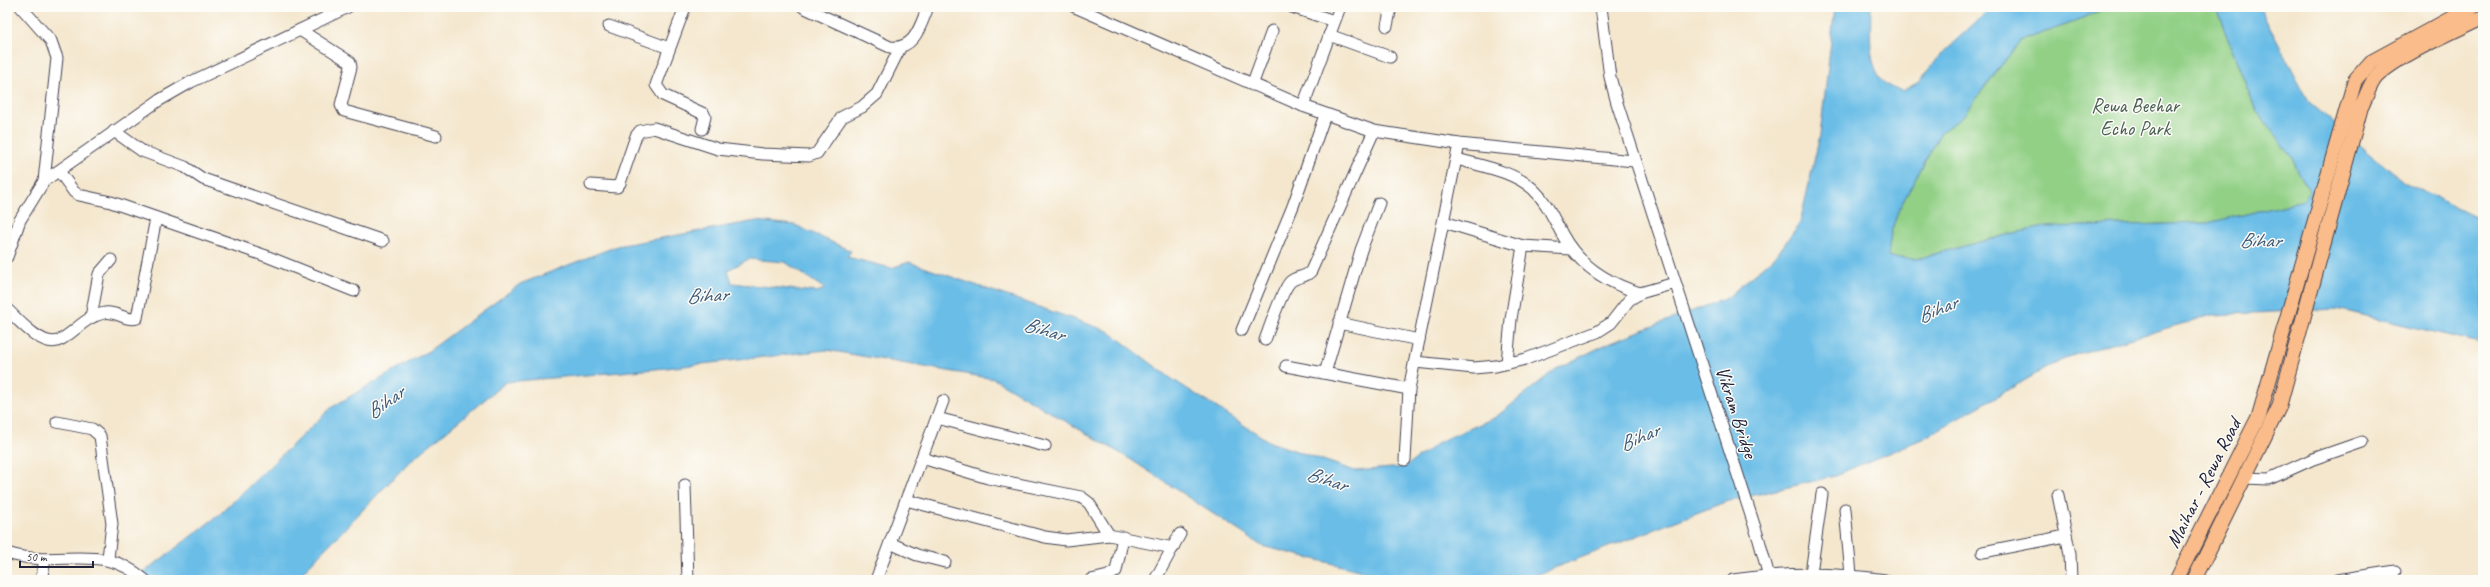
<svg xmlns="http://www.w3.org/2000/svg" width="2490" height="587" font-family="Caveat,sans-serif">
<rect width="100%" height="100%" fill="#fdfcf7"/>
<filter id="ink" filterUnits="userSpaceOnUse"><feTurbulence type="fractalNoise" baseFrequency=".025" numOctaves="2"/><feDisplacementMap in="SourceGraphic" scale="8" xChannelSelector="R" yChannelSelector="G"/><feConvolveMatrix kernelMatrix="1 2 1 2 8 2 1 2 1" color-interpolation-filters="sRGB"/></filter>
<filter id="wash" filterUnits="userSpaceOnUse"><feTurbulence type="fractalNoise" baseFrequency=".012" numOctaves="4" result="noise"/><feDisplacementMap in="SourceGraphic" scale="16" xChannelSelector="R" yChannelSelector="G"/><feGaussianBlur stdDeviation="0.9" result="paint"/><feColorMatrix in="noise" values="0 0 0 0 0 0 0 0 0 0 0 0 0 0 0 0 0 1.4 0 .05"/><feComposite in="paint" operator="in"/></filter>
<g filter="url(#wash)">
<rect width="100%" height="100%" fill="#f4e7ce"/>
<polygon fill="#92d086" stroke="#5a7960" points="2106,7 2206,7 2217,11 2256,111 2288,151 2309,190 2304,201 2207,223 2045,227 2014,233 1916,259 1887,257 1891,232 1899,209 1941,132 1962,117 2020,41 2077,21"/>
<path fill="#6bbde7" stroke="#467091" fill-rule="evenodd" d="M1835 7H1871C1871 31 1866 68 1887 85 1891 88 1898 89 1902 91L1919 82 1939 56 1992 7H2106L2077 21 2020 41 1962 117 1941 132 1899 209 1891 232 1888 257 1916 259 2014 233 2045 227 2207 223 2304 201 2309 190 2288 151 2256 111 2217 11 2206 7H2259L2310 103 2404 182 2483 221V346L2476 342 2337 309 2212 315 2064 358 1922 439 1831 477 1725 502 1536 575 1475 577H1386L1262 546 1130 459 994 379 827 350 666 368 506 382 410 461 295 580H134L220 514 332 407 430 350 520 284 617 246 756 221 795 225 851 251 847 257 891 268 909 262 1108 331 1172 379 1270 442 1355 471 1405 467 1441 441 1496 417 1556 369 1611 342 1727 298 1778 253 1800 223 1820 135ZM749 259 785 262 825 289 816 292 732 283 728 270Z"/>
</g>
<g filter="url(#ink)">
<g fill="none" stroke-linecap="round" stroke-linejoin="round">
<g stroke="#424051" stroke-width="13">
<g id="minor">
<polyline points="21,7 51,41 57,58 44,181"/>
<polyline points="685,7 656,85 663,95 704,114 705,117 702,129"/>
<path d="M803 7 890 47C915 50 920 26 928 7"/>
<polyline points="1075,7 1303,106 1374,131 1459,144 1634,161"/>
<polyline points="1292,7 1334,21"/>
<polyline points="1601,7 1610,77 1617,103 1759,540 1770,580"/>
<polyline points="609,26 669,48"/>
<polyline points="1387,26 1391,7"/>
<polyline points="300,30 350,62 351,67 341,105 344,111 436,136"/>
<polyline points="1329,35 1390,57"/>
<polyline points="1252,85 1272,31"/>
<polyline points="1303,106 1340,7"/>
<polyline points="114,131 142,151 185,167 203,179 383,241"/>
<path d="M1457 159C1481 166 1513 171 1533 189 1547 202 1553 218 1562 234 1579 266 1607 283 1640 293"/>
<polyline points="59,171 74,192 79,195 111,202 266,256 354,291"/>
<polyline points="591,185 617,187 620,183 636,136 640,131 654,128 718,149 763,154 809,156 817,153 842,117 862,107 877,94 900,48"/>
<polyline points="1444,222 1523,246 1571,249"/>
<polyline points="7,257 20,220 44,181 158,101 191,82 348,7"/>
<path d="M7 309C17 319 43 349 60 340 76 331 85 317 104 313 116 310 126 322 137 318L156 218"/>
<polyline points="91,317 99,274 111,260"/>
<polyline points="1339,323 1419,340"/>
<polyline points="1242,330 1293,206 1325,115"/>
<path d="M1265 340C1270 327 1281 292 1290 282 1296 276 1306 278 1311 271L1374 131"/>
<polyline points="1415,362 1474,368 1496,366 1526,359 1597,332 1611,323 1629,300 1640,293 1675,283"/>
<polyline points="1507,363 1511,319 1523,246"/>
<polyline points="1286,366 1409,389"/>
<polyline points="1325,373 1361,250 1379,203"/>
<polyline points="937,418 1045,446"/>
<polyline points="57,422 92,429 100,436 112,524 108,558"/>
<polyline points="922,458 988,478 1081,497 1089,503 1109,535"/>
<polyline points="1405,460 1409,389 1459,144"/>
<polyline points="2245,478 2269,479 2313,459 2362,442"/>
<polyline points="685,485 688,580"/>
<polyline points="2058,495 2070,554 2071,580"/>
<polyline points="906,500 1045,537 1066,540 1109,535 1173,548"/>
<polyline points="1845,509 1851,575"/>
<polyline points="890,543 917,555 945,562"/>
<polyline points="1983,552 2066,536"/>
<path d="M7 553C59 570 100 540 145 580"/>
<polyline points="1811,573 1822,494"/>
<polyline points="41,580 45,560"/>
<polyline points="876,580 943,401"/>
<polyline points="1091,580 1108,576 1116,571 1123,537"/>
<polyline points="1155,580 1180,534"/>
<path d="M1733 580C1785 572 1833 572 1885 580"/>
<polyline points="2337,580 2395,571"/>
</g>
</g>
<g stroke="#424051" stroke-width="16">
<g id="major">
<polyline points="2176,580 2259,416 2355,80 2371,62 2472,7"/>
<path d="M2194 580 2279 407 2361 107C2366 98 2369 85 2376 77 2396 56 2455 31 2483 17"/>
</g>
</g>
<use href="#minor" stroke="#fff" stroke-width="11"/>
<use href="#major" stroke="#f9bc8a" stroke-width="14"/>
</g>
</g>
<g text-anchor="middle" stroke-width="3" stroke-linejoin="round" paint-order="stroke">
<g font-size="20" fill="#495f55" stroke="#fdfcf7">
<text x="2135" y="112">Rewa Beehar<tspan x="2135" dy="23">Echo Park</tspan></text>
</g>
<g font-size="20" fill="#22223b" stroke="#fdfcf7">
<text transform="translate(1737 412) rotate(72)" y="7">Vikram Bridge</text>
<text transform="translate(2203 483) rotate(-63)" y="7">Maihar - Rewa Road</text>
</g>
<g font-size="21" font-style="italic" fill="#3c5877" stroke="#fdfcf7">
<text transform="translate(2260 240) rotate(1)" y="7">Bihar</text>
<text transform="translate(707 295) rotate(-3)" y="7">Bihar</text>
<text transform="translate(1937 309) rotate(-22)" y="7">Bihar</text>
<text transform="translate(1044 329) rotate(17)" y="7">Bihar</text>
<text transform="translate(385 402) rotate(-35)" y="7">Bihar</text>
<text transform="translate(1639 437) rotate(-23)" y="7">Bihar</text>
<text transform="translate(1327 479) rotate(18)" y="7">Bihar</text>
</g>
</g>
<rect width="2490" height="587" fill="none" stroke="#fdfcf7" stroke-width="24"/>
<path d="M20 561v6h73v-6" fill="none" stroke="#22223b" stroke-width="2"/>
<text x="26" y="561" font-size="12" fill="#22223b" stroke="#fdfcf7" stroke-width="3" paint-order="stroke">50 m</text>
</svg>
